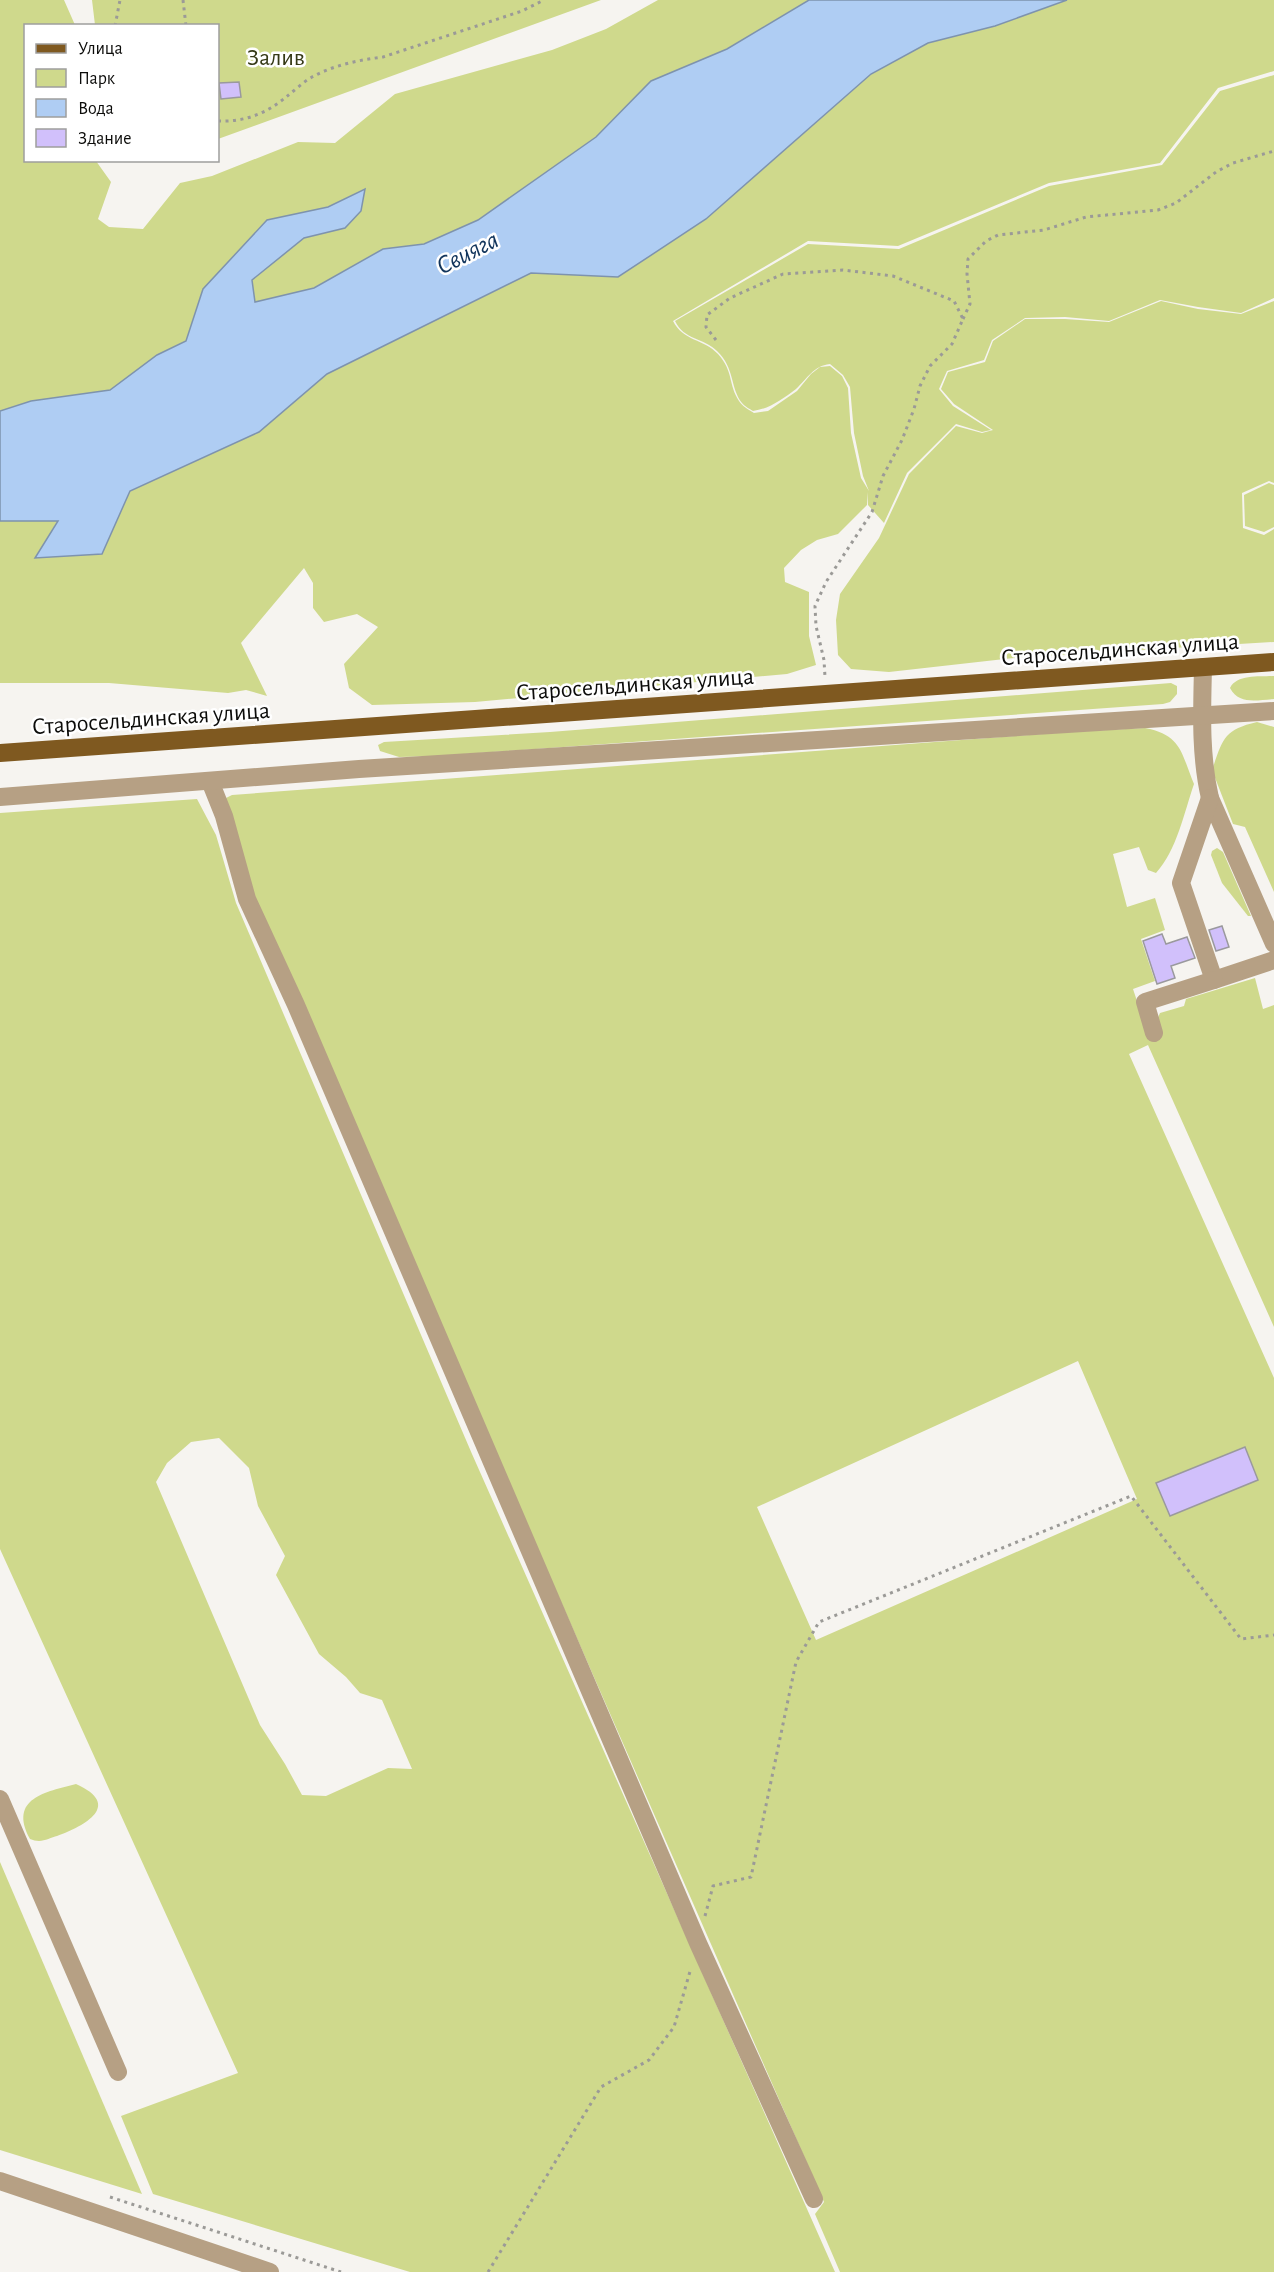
<svg xmlns="http://www.w3.org/2000/svg" width="1274" height="2272" font-family="'Alegreya Sans',sans-serif">
<rect width="100%" height="100%" fill="#f6f4f0"/>
<g fill="#cfd98c" fill-rule="evenodd">
<polygon points="0,0 64,0 75,25 26,26 26,160 96,161 111,182 98,219 109,227 143,229 180,183 212,176 298,142 335,143 395,94 552,50 606,29 658,0 809,0 727,49 651,81 596,137 478,220 424,244 383,249 314,288 254,303 252,280 304,238 345,228 365,189 328,207 267,220 203,289 186,341 157,355 110,390 31,401 0,411"/>
<polygon points="92,0 601,0 218,139 218,26 95,25"/>
<path d="M1067 0H1274V71L1218 88 1160 163 1049 183 898 246 808 241 673 321C683 341 704 339 718 354 734 372 728 384 739 401 742 406 749 410 754 413L768 411 797 391 811 374 820 367 830 366 842 376 848 388 851 433 861 478 869 491 863 476 854 433 850 387 843 375 830 364C813 366 808 378 796 389 783 399 769 409 753 411 750 409 744 406 742 403 730 388 735 368 717 351 704 338 684 340 675 321L808 244 899 249 1049 186 1162 165 1220 91 1274 75V298L1241 313 1198 307 1160 300 1109 321 1065 317 1025 318 992 340 984 360 947 371 939 389 953 406 991 430 982 432 956 424 907 473 884 523 868 505V492L867 505 838 534 817 540 801 550 784 568 785 582 809 592V636L816 665 787 674 475 702 372 705 349 688 344 664 378 627 357 614 324 622 313 608V583L304 568 241 643 267 696 246 690 228 693 109 683H0V521L58 520 36 557 102 554 130 491 259 432 327 374 531 273 618 277 706 219 871 74 928 43 995 26Z"/>
<polygon points="1161,301 1198,309 1241,314 1274,301 1274,483 1269,481 1242,493 1243,528 1264,535 1274,529 1274,642 1023,657 889,672 851,669 838,655 836,620 840,594 879,538 909,474 956,426 982,433 993,430 954,404 941,389 948,372 985,362 993,341 1025,319 1065,319 1109,322"/>
<polygon points="1269,483 1274,485 1274,527 1264,532 1245,526 1244,495"/>
<path d="M1274 676V699C1257 700 1239 705 1230 688 1237 674 1260 677 1274 676Z"/>
<polygon points="1171,683 1177,686 1177,694 1170,702 1163,704 437,756 399,757 380,751 378,745 384,742 550,732"/>
<path d="M1257 722 1274 727V892L1245 827 1233 824 1212 770C1223 739 1223 730 1257 722Z"/>
<path d="M1145 728C1182 735 1181 753 1194 784 1184 813 1177 850 1156 873L1148 870 1139 847 1113 854 1127 907 1155 898 1165 930 1141 939 1155 981 1133 989 1149 1037 1160 1013 1184 1006 1186 999 1255 978 1263 1009 1274 1005V1327L1148 1045 1129 1054 1274 1378V2272H840L815 2214 824 2202 253 899 224 799 232 795 1069 732ZM1078 1361 1137 1499 816 1640 757 1507Z"/>
<path d="M197 799 216 835 236 903 472 1454 835 2272H410L153 2194 121 2116 238 2073 0 1549V813ZM219 1438 249 1468 258 1506 285 1556 276 1575 319 1654 346 1677 360 1693 382 1700 412 1769 388 1768 326 1796 302 1795 285 1764 260 1725 156 1482 167 1463 191 1442Z"/>
<polygon points="1217,848 1223,852 1251,916 1248,916 1222,883 1211,855 1212,851"/>
<path d="M76 1784C123 1805 85 1826 57 1836 52 1837 45 1841 39 1841 36 1841 33 1840 30 1839 8 1798 46 1792 76 1784Z"/>
<polygon points="0,1862 142,2194 0,2150"/>
</g>
<polygon fill="#afcdf3" stroke="#7e93ad" stroke-width="1.5" points="809,0 1067,0 995,26 928,43 871,74 706,219 618,277 531,273 327,374 259,432 130,491 102,554 35,558 58,521 0,521 0,411 31,401 110,390 157,355 186,341 203,289 267,220 328,207 365,189 361,211 345,228 304,238 252,280 255,302 314,288 383,249 424,244 478,220 596,137 651,81 727,49"/>
<g fill="#d1c0fb" stroke="#9a999d" stroke-width="1.5">
<polygon points="239,82 241,97 221,99 219,83"/>
<polygon points="1222,926 1229,947 1216,951 1209,930"/>
<polygon points="1162,934 1166,944 1187,937 1195,958 1171,966 1175,978 1157,984 1143,941"/>
<polygon points="1245,1447 1258,1480 1170,1516 1156,1483"/>
</g>
<g fill="none" stroke-linecap="round" stroke-linejoin="round">
<g stroke="#9b9a97" stroke-width="3" stroke-dasharray="3 4.5" stroke-linecap="butt">
<polyline points="183,0 186,26"/>
<polyline points="115,26 120,0"/>
<path d="M218 121C244 122 266 114 286 97 294 91 303 82 312 77 334 65 359 60 383 57L522 11 544 0"/>
<polyline points="963,319 970,304 967,274 968,259 986,241 998,235 1044,230 1086,217 1158,210 1176,203 1216,172 1233,163 1274,151"/>
<polyline points="716,340 706,327 707,315 730,298 783,274 843,270 893,276 954,301 963,319 952,344 930,366 920,386 914,409 902,440 883,476 872,512 826,582 815,606 816,626 824,660 825,677"/>
<polyline points="705,1916 713,1886 751,1877 796,1662 819,1622 1131,1496 1241,1639 1274,1635"/>
<polyline points="110,2197 341,2272"/>
<polyline points="488,2272 601,2087 649,2060 674,2027 691,1968"/>
</g>
<g stroke="#b6a084" stroke-width="18">
<path d="M1203 667C1202 711 1200 755 1210 798L1274 944"/>
<polyline points="210,781 224,816 247,899 296,1005 698,1943 814,2199"/>
<polyline points="0,797 359,769 1274,711"/>
<polyline points="1210,798 1181,883 1214,980 1274,960"/>
<polyline points="1154,1033 1145,1002 1214,980"/>
<polyline points="0,1799 118,2072"/>
<polyline points="0,2181 270,2272"/>
</g>
<polyline stroke="#7f5920" stroke-width="18" points="0,753 1274,662"/>
</g>
<g text-anchor="middle" stroke-width="5" stroke-linejoin="round" paint-order="stroke">
<g font-size="24" fill="#363a17" stroke="#fff">
<text x="276" y="65">Залив</text>
</g>
<g font-size="24" fill="#0c0c0a" stroke="#fff">
<text transform="translate(1120 649) rotate(-4)" y="8">Старосельдинская улица</text>
<text transform="translate(635 684) rotate(-4)" y="8">Старосельдинская улица</text>
<text transform="translate(151 718) rotate(-4)" y="8">Старосельдинская улица</text>
</g>
<g font-size="26" font-style="italic" fill="#11345b" stroke="#fff">
<text transform="translate(467 252) rotate(-27)" y="9">Свияга</text>
</g>
</g>
<rect x="24" y="24" width="195" height="138" fill="#ffffff" stroke="#9e9e9d" stroke-width="1.5"/>
<rect x="36" y="44" width="30" height="9" fill="#7f5920" stroke="#9e9e9d" stroke-width="1.5"/>
<text x="78" y="54" font-size="18" fill="#0c0c0a">Улица</text>
<rect x="36" y="69" width="30" height="18" fill="#cfd98c" stroke="#9e9e9d" stroke-width="1.5"/>
<text x="78" y="84" font-size="18" fill="#0c0c0a">Парк</text>
<rect x="36" y="99" width="30" height="18" fill="#afcdf3" stroke="#9e9e9d" stroke-width="1.5"/>
<text x="78" y="114" font-size="18" fill="#0c0c0a">Вода</text>
<rect x="36" y="129" width="30" height="18" fill="#d1c0fb" stroke="#9e9e9d" stroke-width="1.5"/>
<text x="78" y="144" font-size="18" fill="#0c0c0a">Здание</text>
</svg>
